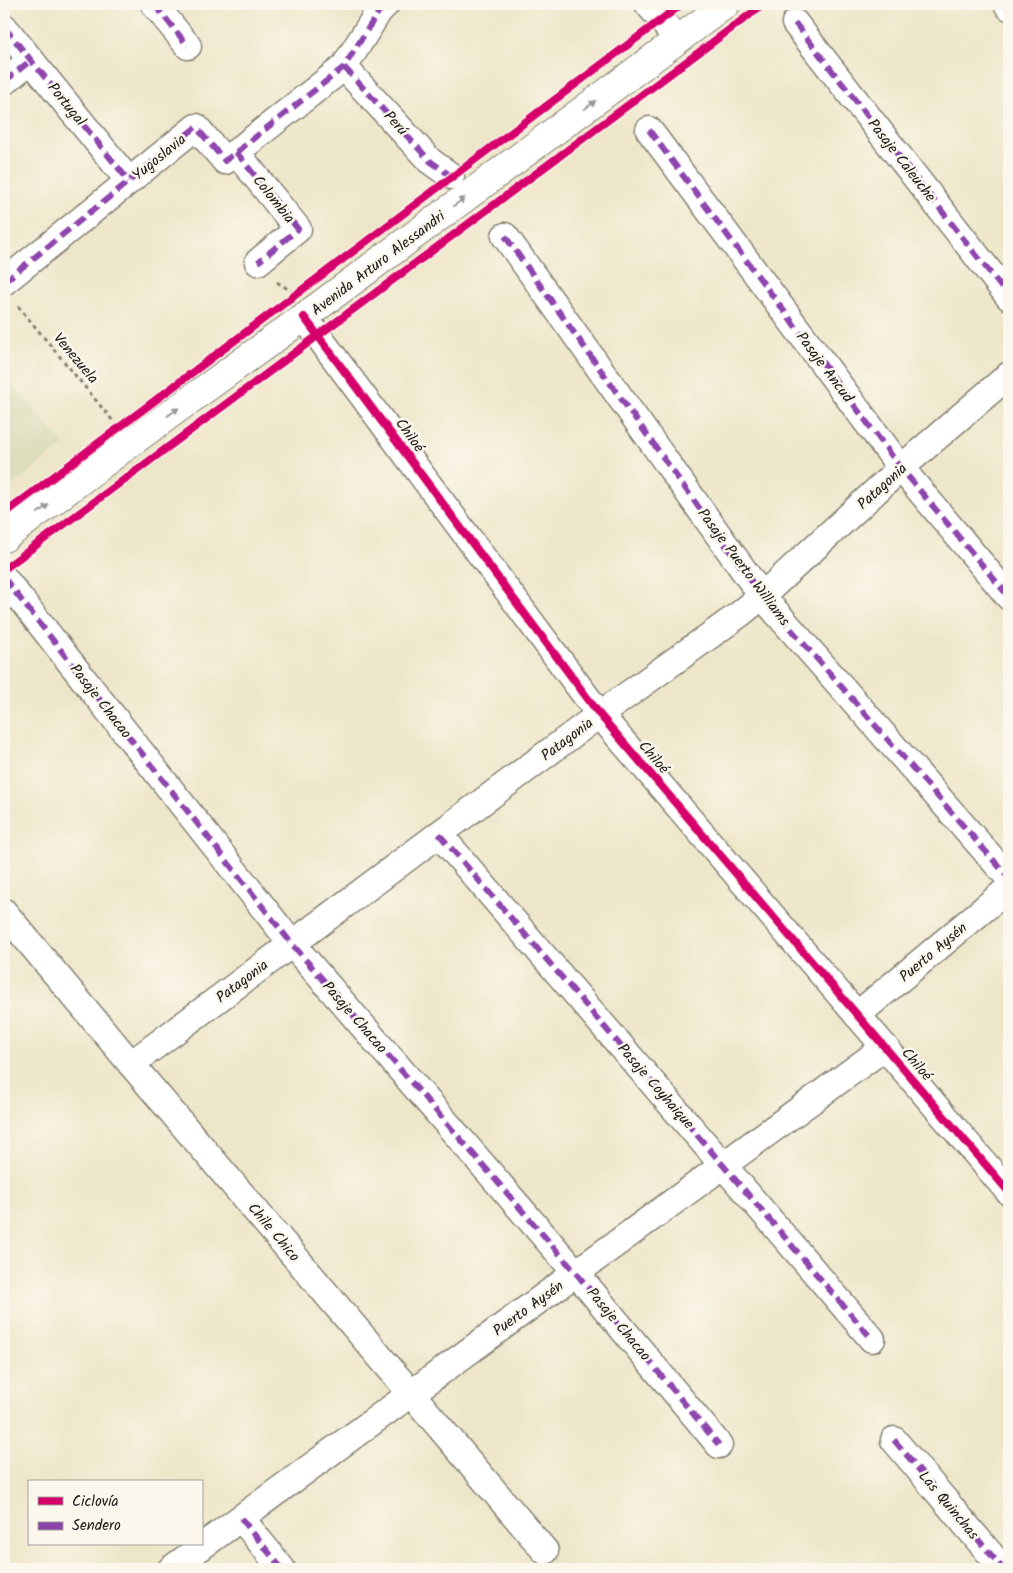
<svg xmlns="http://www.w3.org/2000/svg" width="1013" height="1573" font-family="Kalam,sans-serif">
<rect width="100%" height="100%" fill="#fbf7ec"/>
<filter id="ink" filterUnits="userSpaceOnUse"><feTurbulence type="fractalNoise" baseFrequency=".02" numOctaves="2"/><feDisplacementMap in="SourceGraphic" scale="10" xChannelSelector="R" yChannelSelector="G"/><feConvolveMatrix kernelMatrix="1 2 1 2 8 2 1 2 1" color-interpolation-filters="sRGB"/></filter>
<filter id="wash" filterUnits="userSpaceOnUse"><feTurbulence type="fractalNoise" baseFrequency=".0096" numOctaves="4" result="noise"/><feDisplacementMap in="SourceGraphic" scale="20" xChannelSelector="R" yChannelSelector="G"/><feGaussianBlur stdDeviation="1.12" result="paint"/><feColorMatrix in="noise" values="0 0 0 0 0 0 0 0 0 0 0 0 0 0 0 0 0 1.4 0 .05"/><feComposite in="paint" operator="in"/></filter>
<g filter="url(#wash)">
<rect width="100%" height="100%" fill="#eee6c9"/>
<polygon fill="#dcdebc" points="4,374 64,445 4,492"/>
</g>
<g filter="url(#ink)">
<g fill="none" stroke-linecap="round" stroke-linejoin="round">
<g stroke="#858172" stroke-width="29">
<g id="minor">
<polyline points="154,4 188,46"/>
<polyline points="648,4 678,40"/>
<polyline points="1007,4 1009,7"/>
<polyline points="795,23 1009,297"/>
<polyline points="4,27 129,181"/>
<polyline points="344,67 430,161 451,176"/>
<polyline points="4,82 31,60"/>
<polyline points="649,130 901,468 1009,597"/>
<polyline points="236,152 298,229 258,262"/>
<polyline points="505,236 762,596 1009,878"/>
<polyline points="4,282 196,127 225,161 344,67 379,11 386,4"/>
<polyline points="304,317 600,715 1009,1192"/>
<polyline points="4,578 292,944 576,1273 719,1445"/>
<polyline points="439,834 872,1339"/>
<polyline points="4,912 131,1064 545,1551"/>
<polyline points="857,1015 1009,888"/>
<polyline points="131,1064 584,726 740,614 762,596 901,468 1009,375"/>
<polyline points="894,1440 1003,1569"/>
<polyline points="241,1518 282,1569"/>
<polyline points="171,1569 885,1047"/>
</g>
</g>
<g stroke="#858172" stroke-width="30">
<polyline id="primary" points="4,538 129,444 304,317 726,4"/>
</g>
<g stroke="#858172" stroke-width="3" stroke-dasharray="4 4" stroke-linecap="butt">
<polyline points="277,282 291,291"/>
<polyline points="18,306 113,421"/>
</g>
<use href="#minor" stroke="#fff" stroke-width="26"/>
<use href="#primary" stroke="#fff" stroke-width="28"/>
<g stroke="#8e44ad" stroke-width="6" stroke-dasharray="12 6" stroke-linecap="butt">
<polyline points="154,4 188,46"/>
<polyline points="1007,4 1009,7"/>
<polyline points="795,23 1009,297"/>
<polyline points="4,27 129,181"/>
<polyline points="344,67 430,161 451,176"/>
<polyline points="4,82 31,60"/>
<polyline points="649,130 901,468 1009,597"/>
<polyline points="236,152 298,229 258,262"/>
<polyline points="505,236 762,596 1009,878"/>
<polyline points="4,282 196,127 225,161 344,67 379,11 386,4"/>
<polyline points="4,578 292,944 576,1273 719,1445"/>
<polyline points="439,834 872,1339"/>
<polyline points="894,1440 1003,1569"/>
<polyline points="241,1518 282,1569"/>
</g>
<g stroke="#fbf7ec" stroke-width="11">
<g id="cycleway">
<polyline points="304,317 600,715 1009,1192"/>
<polyline points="4,514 682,4"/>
<polyline points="4,569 764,4"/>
</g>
</g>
<use href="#cycleway" stroke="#d6006c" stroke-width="8"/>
</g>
<defs><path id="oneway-solid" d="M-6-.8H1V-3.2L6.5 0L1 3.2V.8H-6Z" transform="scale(1.25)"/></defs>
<g fill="#999">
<use href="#oneway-solid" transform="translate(590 105) rotate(-37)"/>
<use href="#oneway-solid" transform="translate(459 202) rotate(-37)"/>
<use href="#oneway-solid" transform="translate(173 412) rotate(-36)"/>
<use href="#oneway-solid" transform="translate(43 509) rotate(-37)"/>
</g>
</g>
<g text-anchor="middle" stroke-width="5" stroke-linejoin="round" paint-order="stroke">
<g font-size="15" fill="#1c1c1c" stroke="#fbf7ec">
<text transform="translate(67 104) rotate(51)" y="5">Portugal</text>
<text transform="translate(396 123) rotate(48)" y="5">Perú</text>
<text transform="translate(159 157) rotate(-39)" y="5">Yugoslavia</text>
<text transform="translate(902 160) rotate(52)" y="5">Pasaje Caleuche</text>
<text transform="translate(274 199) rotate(51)" y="5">Colombia</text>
<text transform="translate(378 263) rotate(-37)" y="5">Avenida Arturo Alessandri</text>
<text transform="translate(76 358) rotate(50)" y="5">Venezuela</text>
<text transform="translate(825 367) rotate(53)" y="5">Pasaje Ancud</text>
<text transform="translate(410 435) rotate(54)" y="5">Chiloé</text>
<text transform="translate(882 486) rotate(-42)" y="5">Patagonia</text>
<text transform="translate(744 567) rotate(53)" y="5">Pasaje Puerto Williams</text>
<text transform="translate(101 701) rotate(52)" y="5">Pasaje Chacao</text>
<text transform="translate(567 739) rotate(-37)" y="5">Patagonia</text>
<text transform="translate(654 757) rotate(49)" y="5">Chiloé</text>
<text transform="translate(933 952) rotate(-40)" y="5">Puerto Aysén</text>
<text transform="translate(242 981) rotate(-37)" y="5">Patagonia</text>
<text transform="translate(355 1017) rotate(49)" y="5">Pasaje Chacao</text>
<text transform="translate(917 1064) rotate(49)" y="5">Chiloé</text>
<text transform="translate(656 1086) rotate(49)" y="5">Pasaje Coyhaique</text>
<text transform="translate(274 1232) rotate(50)" y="5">Chile Chico</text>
<text transform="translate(528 1308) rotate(-36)" y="5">Puerto Aysén</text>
<text transform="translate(619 1324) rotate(50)" y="5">Pasaje Chacao</text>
<text transform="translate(949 1505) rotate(50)" y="5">Las Quinchas</text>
</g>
</g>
<rect width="1013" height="1573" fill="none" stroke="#fbf7ec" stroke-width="20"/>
<rect x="28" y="1480" width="175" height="65" fill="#fbf7ec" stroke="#a29f99"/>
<rect x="38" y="1497" width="25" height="8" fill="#d6006c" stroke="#a29f99"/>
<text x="72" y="1506" font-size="15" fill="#1c1c1c">Ciclovía</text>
<rect x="38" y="1522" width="25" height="8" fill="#8e44ad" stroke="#a29f99"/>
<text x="72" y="1530" font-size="15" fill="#1c1c1c">Sendero</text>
</svg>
